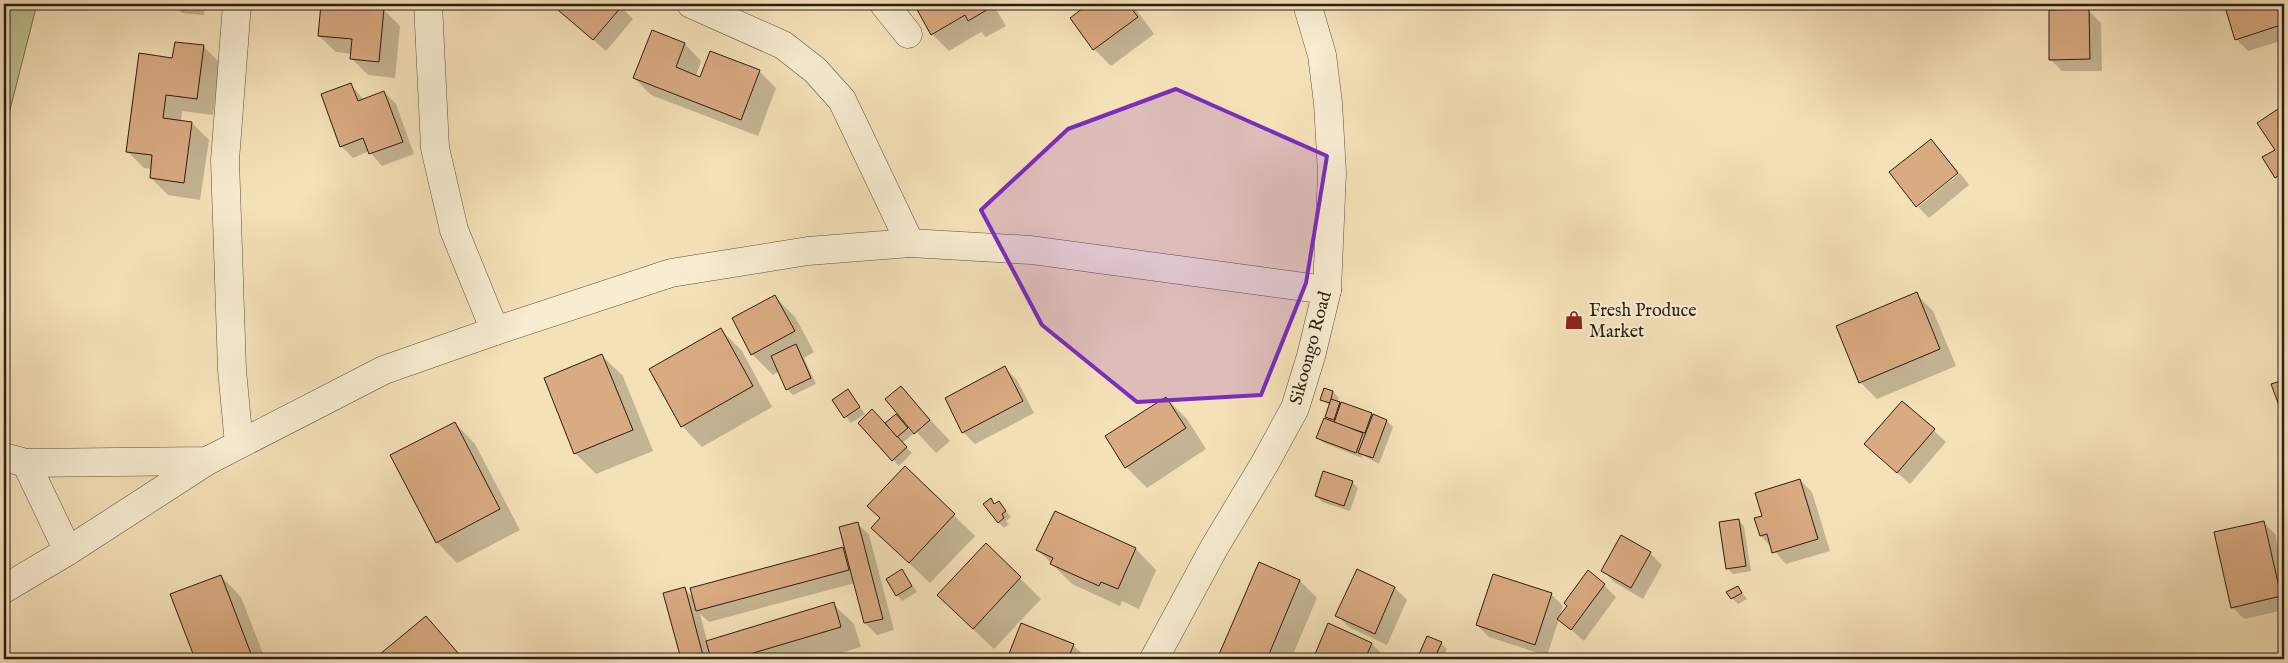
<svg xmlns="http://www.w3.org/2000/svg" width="2288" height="663" font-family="'IM FELL English',serif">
<rect width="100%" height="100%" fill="#f5e1b8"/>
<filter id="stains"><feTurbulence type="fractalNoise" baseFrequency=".004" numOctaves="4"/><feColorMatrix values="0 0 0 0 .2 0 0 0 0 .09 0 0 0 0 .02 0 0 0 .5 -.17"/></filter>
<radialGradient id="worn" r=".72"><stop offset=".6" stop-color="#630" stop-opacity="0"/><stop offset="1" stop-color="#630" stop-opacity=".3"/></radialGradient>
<polygon fill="#bdc28e" stroke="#747051" points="4,4 37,4 4,133"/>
<g fill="#0003">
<polygon points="172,4 205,4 204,15 182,13"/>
<polygon points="322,4 375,4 374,8 383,9 400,26 395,78 368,75 351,58 352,54 336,52 319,36"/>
<polygon points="552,4 618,4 633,19 606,51"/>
<polygon points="915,4 993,4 1006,26 986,37 981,32 949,51 932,34"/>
<polygon points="1087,4 1132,4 1154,34 1111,66 1094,49"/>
<polygon points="2225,4 2284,4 2284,40 2248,51 2236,39"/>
<polygon points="2089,11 2101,23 2102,71 2062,71 2050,59"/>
<polygon points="685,44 701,61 696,76 701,78 759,71 776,88 758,136 651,95 634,78"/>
<polygon points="203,46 220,63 213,115 182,111 181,122 192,123 209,140 200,200 168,195 151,178 152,169 144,168 127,151 174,59"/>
<polygon points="351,85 364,100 384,92 396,104 414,154 382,166 369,151 353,158 341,146"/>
<polygon points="2284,107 2284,185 2264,158 2276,150 2259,123"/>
<polygon points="1931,140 1958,171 1917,205"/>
<polygon points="1960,173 1969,185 1929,218 1918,207"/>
<polygon points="1916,294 1933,311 1956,366 1877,399 1860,382"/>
<polygon points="775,297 795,317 814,352 804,358 816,384 793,395 787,389 779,371 773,375 752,354"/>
<polygon points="721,330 742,351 772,407 702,447 682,426"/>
<polygon points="602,356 623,376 653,451 596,474 575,453"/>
<polygon points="1005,368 1017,380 1034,413 975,444 963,432"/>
<polygon points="900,387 950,441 936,453 886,399"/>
<polygon points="848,391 865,414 851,423 834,400"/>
<polygon points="1333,392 1339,398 1337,402 1341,405 1387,421 1393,427 1379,464 1362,455 1362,458 1324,443 1318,438 1333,423 1326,417 1330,406 1322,399"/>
<polygon points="1166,398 1187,419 1206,449 1147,488 1126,467 1107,437"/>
<polygon points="1903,402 1946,442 1910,484 1878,456"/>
<polygon points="896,416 913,434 902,443 912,453 899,466 860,423 885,424"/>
<polygon points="455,423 475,444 520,530 457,563 437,542"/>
<polygon points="905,468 975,536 930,583 893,548 882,519"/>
<polygon points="1800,480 1812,492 1830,551 1786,564 1761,536 1756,519 1763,517"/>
<polygon points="1352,482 1358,488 1350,511 1322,502 1316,496"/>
<polygon points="991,500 995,505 998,502 1011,517 1006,521 1009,524 1004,528 998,522"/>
<polygon points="1055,512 1136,549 1156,570 1139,609 1122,601 1120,606 1072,584 1038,550"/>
<polygon points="1738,520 1744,526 1751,571 1733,574 1727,568"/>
<polygon points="2263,522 2275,534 2284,572 2284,610 2244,619 2232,607"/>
<polygon points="857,523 869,535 894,630 877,635 865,623 855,583 709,622 700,614 707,641 833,604 854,624 861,647 821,659 682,659 664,594 684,588 693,597 842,549 847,554"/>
<polygon points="986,545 1041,599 994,649 959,616"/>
<polygon points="1650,553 1662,565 1643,599 1614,582 1603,570"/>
<polygon points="1260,563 1300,581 1317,598 1291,659 1219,659"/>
<polygon points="902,571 917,592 902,601 897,595"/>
<polygon points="1357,571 1395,588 1407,600 1387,645 1349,627 1337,615"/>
<polygon points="221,576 241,597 265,659 196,659 172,595"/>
<polygon points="1604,585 1616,597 1584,641 1559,619 1547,656 1489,637 1477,625 1551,594 1563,606 1559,617"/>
<polygon points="1738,587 1747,599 1738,604 1732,598"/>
<polygon points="425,617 464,659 376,659"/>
<polygon points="1022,624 1073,645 1088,659 1008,659"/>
<polygon points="1329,625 1372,644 1387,659 1314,659"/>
<polygon points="1427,637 1441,643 1447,649 1442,659 1419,659"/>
</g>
<g fill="#daaa81" stroke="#2a1e14">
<polygon points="321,4 357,4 384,8 379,62 350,59 352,39 318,36"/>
<polygon points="551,4 620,4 622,6 593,40"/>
<polygon points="914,4 987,4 990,8 968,21 965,15 931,35"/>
<polygon points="1086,4 1128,4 1138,17 1093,50 1070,18 1087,5"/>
<polygon points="2224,4 2279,4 2284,24 2235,40"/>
<polygon points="2089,9 2090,59 2049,60 2049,10"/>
<polygon points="652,30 685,43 676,67 700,77 710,51 760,70 741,120 633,78"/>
<polygon points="175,42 204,45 197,99 166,95 163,118 192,122 184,183 150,178 152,155 126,152 139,53 172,58"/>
<polygon points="351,83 358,101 384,91 403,142 369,154 363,138 340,147 321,94"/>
<polygon points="2284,105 2284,172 2275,178 2262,157 2275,150 2257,123"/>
<polygon points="1931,139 1958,173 1916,207 1889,172"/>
<polygon points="1917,292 1940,349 1859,383 1836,326"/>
<polygon points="775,295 795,331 751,355 732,318"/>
<polygon points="721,328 753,386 681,427 649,369"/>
<polygon points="796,344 811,378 786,390 771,356"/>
<polygon points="602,354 633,430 574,454 544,378"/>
<polygon points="1005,366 1023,401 962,433 945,398"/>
<polygon points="2284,380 2284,419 2271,384"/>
<polygon points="901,386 930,420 914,434 885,399"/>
<polygon points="1324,388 1333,391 1330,403 1320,400"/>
<polygon points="848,389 860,407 844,418 832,400"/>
<polygon points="1166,397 1186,428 1125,468 1105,436"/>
<polygon points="1331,399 1340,402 1334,420 1325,417"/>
<polygon points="1902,401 1935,429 1897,473 1864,444"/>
<polygon points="1341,402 1372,413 1365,433 1334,423"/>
<polygon points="872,409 907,447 892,461 858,423"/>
<polygon points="896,414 908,428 897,437 885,423"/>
<polygon points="1373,414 1387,420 1373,458 1358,453"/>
<polygon points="1324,418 1363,433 1356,453 1316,438"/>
<polygon points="455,422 500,509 436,543 390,455"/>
<polygon points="905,466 955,514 909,563 871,528 880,518 867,506"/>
<polygon points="1323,471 1353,481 1344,506 1315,496"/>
<polygon points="1800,479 1818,539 1772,553 1767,534 1760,536 1754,518 1762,516 1755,493"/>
<polygon points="991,498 994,504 999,501 1006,511 1002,514 1004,518 998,523 983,504"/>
<polygon points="1055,511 1136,548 1118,589 1101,582 1099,586 1050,564 1053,558 1036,550"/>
<polygon points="1739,519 1746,566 1726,569 1719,522"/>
<polygon points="2264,521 2281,596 2231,608 2214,532"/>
<polygon points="858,522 883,619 864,623 839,527"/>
<polygon points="1621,535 1651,552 1631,588 1601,571"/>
<polygon points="986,543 1021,577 973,629 937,595"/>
<polygon points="843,547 849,570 696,611 690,588"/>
<polygon points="1259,562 1300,580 1267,659 1217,659"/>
<polygon points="902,569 912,586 896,596 886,579"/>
<polygon points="1357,569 1395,587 1375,634 1335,616"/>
<polygon points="1588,570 1605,584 1571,630 1557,619 1567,606 1564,603"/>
<polygon points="1493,574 1552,593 1535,645 1476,625"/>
<polygon points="221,575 253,659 195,659 170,594"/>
<polygon points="1738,586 1742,593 1731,599 1726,592"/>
<polygon points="685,587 704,659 681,659 663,593"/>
<polygon points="834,602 841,627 733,659 711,659 706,641"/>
<polygon points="426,616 458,653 450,659 374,659"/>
<polygon points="1021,623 1074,644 1068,659 1007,659"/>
<polygon points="1328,623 1372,643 1365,659 1313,659"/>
<polygon points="1427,636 1442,642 1434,659 1417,659"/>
</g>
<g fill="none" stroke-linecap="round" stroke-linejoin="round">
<g stroke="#5d4f3d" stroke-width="29">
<g id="minor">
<polyline points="237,4 225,160 232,370 239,444"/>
<polyline points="428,4 435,148 454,230 495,331"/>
<polyline points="691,4 783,45 815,70 842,100 910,243"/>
<polyline points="884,4 908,34"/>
<polyline points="4,457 26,463 207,461 384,370 495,331 671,273 808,251 910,243 1031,250 1327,290"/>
<polyline points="26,463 68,551"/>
<polyline points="4,589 68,551 207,461"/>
<polyline points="1154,659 1214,548 1265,463 1295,408 1311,356 1327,290 1332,173 1328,103 1322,55 1307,4"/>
</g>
</g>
<use href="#minor" stroke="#f8ecd1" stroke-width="28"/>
</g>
<path fill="#7b2cbf" fill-opacity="0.2" stroke="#7b2cbf" stroke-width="4" stroke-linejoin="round" d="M1176 89 1327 156 1306 283 1261 395 1137 402 1042 325 981 210 1068 129Z"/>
<defs>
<g id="shop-bare" transform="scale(1.5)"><path d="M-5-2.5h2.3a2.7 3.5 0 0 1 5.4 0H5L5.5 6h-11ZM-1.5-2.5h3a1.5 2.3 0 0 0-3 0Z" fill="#8f2418" stroke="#f8ecd1" stroke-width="2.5" paint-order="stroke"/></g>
</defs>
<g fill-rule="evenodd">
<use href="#shop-bare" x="1574" y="320"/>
</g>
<g text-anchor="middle" stroke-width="4.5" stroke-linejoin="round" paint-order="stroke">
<g font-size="18" fill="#2a1e14" stroke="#f8ecd1" text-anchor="start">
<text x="1589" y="316">Fresh Produce<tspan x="1589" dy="21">Market</tspan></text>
</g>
<g font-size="18" fill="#2a1e14" stroke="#f8ecd1">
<text transform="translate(1310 348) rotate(-75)" y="6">Sikoongo Road</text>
</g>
</g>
<rect width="2288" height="663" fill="none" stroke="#f5e1b8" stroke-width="20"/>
<rect x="5" y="5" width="2278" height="653" fill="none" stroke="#2a1e14" stroke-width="2.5"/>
<rect x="10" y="10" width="2268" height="643" fill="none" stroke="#2a1e14"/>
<rect width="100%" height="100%" filter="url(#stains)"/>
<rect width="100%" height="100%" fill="url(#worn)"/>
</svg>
